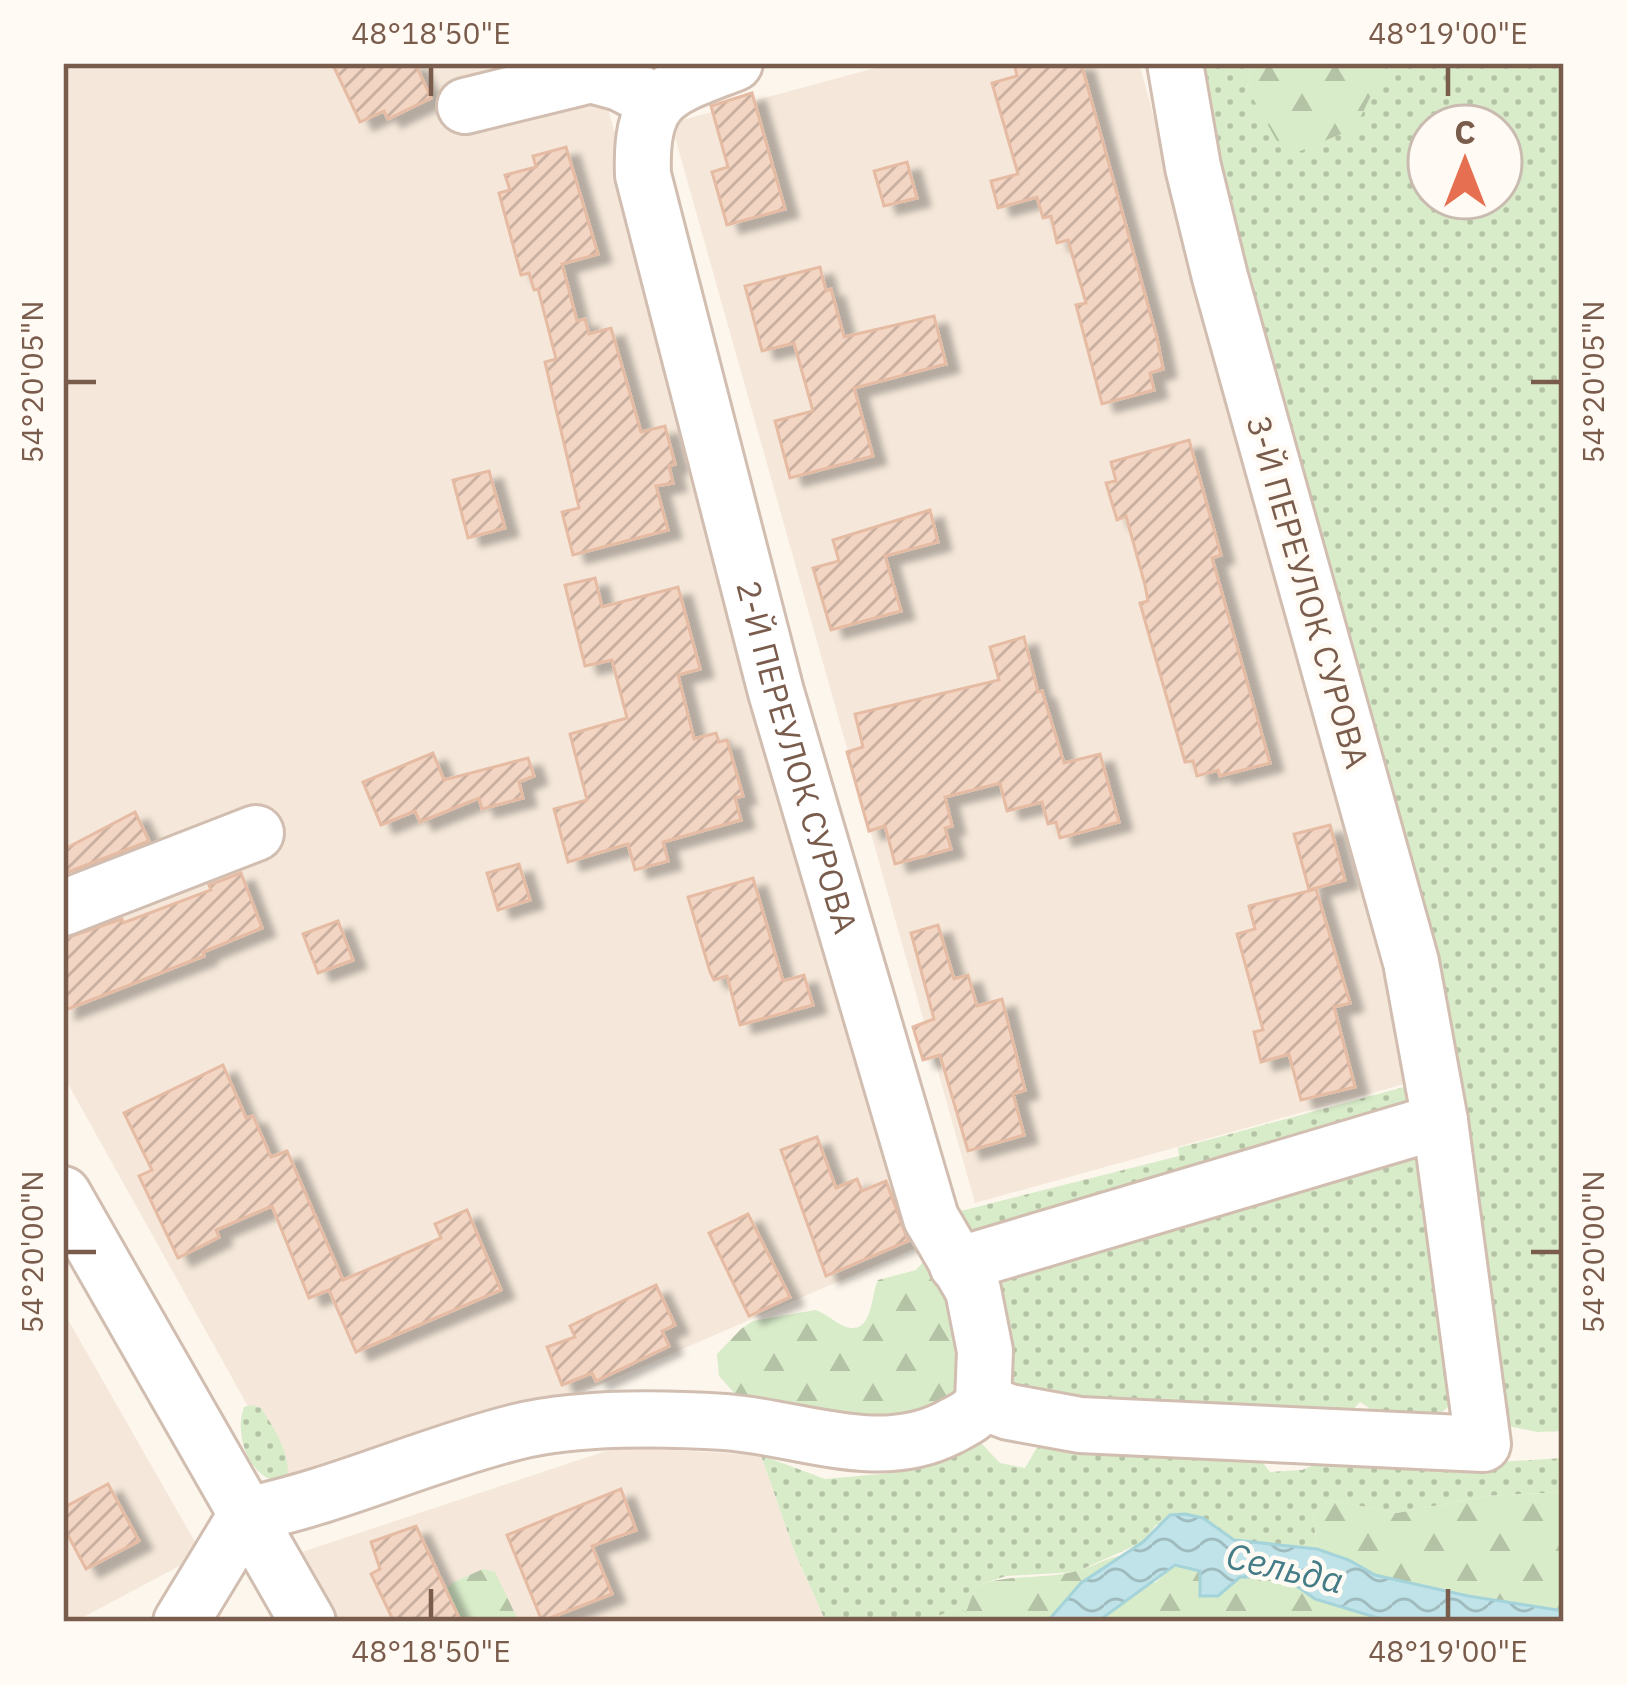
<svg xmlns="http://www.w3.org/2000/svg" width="1627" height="1685" font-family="'IBM Plex Sans',sans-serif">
<defs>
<pattern id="grass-dots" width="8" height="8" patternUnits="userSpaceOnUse" patternTransform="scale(3)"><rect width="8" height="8" fill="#d8ecc9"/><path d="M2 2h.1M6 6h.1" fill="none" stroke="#b4c2a5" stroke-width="1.8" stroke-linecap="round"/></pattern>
<pattern id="forest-firs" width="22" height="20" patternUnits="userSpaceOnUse" patternTransform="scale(3)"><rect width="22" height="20" fill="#d8ecc9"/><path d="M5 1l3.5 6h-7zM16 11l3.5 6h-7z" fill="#b4c2a5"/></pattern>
<pattern id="water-waves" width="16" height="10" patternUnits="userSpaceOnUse" patternTransform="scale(3)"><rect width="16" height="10" fill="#bfe3e8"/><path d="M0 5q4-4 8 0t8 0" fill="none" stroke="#a0bbbe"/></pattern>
<pattern id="building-hatch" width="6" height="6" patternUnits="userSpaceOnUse" patternTransform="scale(3)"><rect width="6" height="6" fill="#f3d5c3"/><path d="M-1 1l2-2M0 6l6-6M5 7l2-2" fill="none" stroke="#cab0a1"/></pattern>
<filter id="shadow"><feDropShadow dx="13" dy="8" stdDeviation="3" flood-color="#0004"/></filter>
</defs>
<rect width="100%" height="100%" fill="#fdf6ec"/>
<g fill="#f5e8da">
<polygon points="63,63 623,63 600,80 925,1244 569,1398 298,1496 63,1075"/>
<polygon points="894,63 1139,63 1419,1080 975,1203 671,123"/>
<polygon points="63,1311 202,1554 74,1622 63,1622"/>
<polygon points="618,1447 761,1455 795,1553 826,1622 334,1622 296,1554"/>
</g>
<g fill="url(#grass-dots)" fill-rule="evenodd">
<path d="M1197 63H1254L1247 88 1378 77 1387 63H1564V1431L1537 1432 1499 1424ZM1429 126H1501V198H1429Z"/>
<path d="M1404 1087 1413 1090 1455 1372 1445 1385 1456 1397C1443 1419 1411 1430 1385 1419 1377 1416 1369 1407 1360 1402L1348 1415 1017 1403 955 1222 961 1211 1179 1156 1178 1148Z"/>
<path d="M251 1405 261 1408C274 1428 294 1459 286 1482 251 1484 233 1436 244 1407Z"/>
<polygon points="1065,1437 1200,1449 1235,1460 1257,1455 1270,1472 1302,1470 1333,1457 1498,1462 1564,1458 1564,1492 1487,1496 1397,1513 1329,1500 1313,1514 1317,1549 1234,1540 1202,1518 1156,1525 1143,1542 1076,1572 1006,1576 976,1586 966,1613 957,1608 925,1622 826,1622 795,1553 761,1455 825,1479 903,1472 915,1467 917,1455 981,1443 1000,1463 1025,1468 1036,1449"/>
</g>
<g fill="url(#forest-firs)">
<polygon points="1254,63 1387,63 1355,128 1286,157 1247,88"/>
<path d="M925 1260 969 1294 955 1404 872 1425 738 1397 719 1376 717 1354 741 1329 753 1321 815 1310C827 1313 839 1327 851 1328 873 1330 871 1294 878 1280L916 1270Z"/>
<path d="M1564 1492V1622H925L957 1608 966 1612 976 1586C1013 1573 1038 1580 1073 1572 1087 1569 1103 1560 1118 1556L1155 1583 1175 1565 1200 1571V1595L1218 1596 1240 1577H1284L1315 1599 1349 1560 1317 1549 1313 1514 1329 1500 1397 1513 1487 1496Z"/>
<polygon points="483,1569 495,1572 519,1622 452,1619 444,1592 452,1583"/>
</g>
<polygon fill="url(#water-waves)" stroke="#a5d3da" stroke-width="3" points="1185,1514 1203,1518 1234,1540 1317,1549 1349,1560 1375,1575 1468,1596 1564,1611 1564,1622 1391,1622 1315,1599 1284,1577 1240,1577 1218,1596 1200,1596 1200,1571 1175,1565 1097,1622 1047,1622 1081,1583 1143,1542 1170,1515"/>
<g fill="url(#building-hatch)" stroke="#e6bba3" stroke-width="3" filter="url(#shadow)">
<polygon points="332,63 415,63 431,98 388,119 384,111 360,122"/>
<polygon points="1014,63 1081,63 1157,338 1163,369 1150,373 1154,390 1102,404 1076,305 1086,303 1068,240 1057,243 1051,216 1043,218 1037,197 998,208 991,181 1018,174 992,83 1017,76"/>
<polygon points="752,93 785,209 727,225 712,172 728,167 711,106"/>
<polygon points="566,147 598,254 562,264 577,321 585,319 589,334 611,328 641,432 665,426 675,464 669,466 673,483 656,486 668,530 573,555 562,512 579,508 545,362 556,359 538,289 534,290 529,273 521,275 499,193 510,190 505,175 536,167 533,156"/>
<polygon points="907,162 917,198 884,206 874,171"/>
<polygon points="820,267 826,291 831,289 844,337 934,316 946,364 854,388 873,456 790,478 775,421 813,411 794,343 762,351 745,286"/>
<polygon points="1189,440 1221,555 1212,558 1270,763 1220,776 1218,770 1197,776 1193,761 1185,762 1140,603 1148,601 1145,585 1126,516 1117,520 1106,483 1116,481 1111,462"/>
<polygon points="489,471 505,528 468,538 453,480"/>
<polygon points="930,510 938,542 885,556 901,611 831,630 813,568 839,561 833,540"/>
<polygon points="595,578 602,607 678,587 700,669 678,675 694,739 716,733 719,742 727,740 743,796 735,798 741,820 663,842 668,861 635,870 628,844 568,862 554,809 587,800 570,734 627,718 612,660 585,666 565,585"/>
<polygon points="1024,637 1038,692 1042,691 1064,763 1100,754 1119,822 1060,838 1056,822 1048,824 1042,802 1007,811 1000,783 945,797 952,826 945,828 951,849 895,864 885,826 869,831 847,752 863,747 855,714 999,680 990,647"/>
<polygon points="433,753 444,780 528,758 534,776 519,782 523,798 482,809 479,798 420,822 415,811 381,825 363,782"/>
<polygon points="135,812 149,841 63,874 63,850"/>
<polygon points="1330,825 1345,880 1309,890 1294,834"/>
<polygon points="519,864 530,900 498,910 487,873"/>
<polygon points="241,873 262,928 203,952 204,956 63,1011 63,939 122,919 123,923 211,890 209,885"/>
<polygon points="753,878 783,981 804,975 813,1005 740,1025 727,976 714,980 710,972 688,897"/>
<polygon points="1316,889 1350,1003 1334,1007 1355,1087 1301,1100 1289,1054 1261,1062 1254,1032 1263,1030 1237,934 1255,929 1249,906"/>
<polygon points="338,921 353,960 318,973 303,934"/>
<polygon points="938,925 954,979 968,975 977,1006 1002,999 1025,1090 1013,1094 1024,1135 968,1151 940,1055 923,1060 913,1027 934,1019 911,933"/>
<polygon points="223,1065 246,1118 253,1116 271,1157 287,1151 343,1280 441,1238 435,1224 467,1210 501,1290 356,1352 329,1290 309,1298 272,1206 216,1230 219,1237 178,1258 139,1176 152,1170 124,1113"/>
<polygon points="817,1137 836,1188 857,1179 862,1191 886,1181 908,1241 826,1276 781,1150"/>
<polygon points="748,1214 790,1297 749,1316 709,1233"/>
<polygon points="656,1285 675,1325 662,1331 669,1346 596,1381 592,1373 562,1385 547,1347 575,1337 570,1326"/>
<polygon points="108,1484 139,1541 86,1569 63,1526 63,1508"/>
<polygon points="621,1489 636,1530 592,1546 612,1594 542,1621 507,1535"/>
<polygon points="416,1526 461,1622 394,1622 371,1574 380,1569 371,1542"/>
</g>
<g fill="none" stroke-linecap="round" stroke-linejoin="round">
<g stroke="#d1beb0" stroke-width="60">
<g id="minor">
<path id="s1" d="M735 63C666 90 640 93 643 175L776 692 931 1218 973 1290 985 1351 983 1402"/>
<polyline points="465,106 591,75 620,83 657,102"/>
<polyline points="63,908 256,833"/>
<polyline points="63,1194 308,1622"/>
<polyline points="957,1265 1440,1121"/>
<polyline points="983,1402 1009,1412 1080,1425 1483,1444 1440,1121 1411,962 1220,277 1193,167 1175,63"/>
<path d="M181 1622 246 1515C339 1496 424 1455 516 1432 577 1417 663 1418 725 1422 799 1427 877 1464 948 1428 963 1420 974 1416 983 1402"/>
</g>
</g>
<use href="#minor" stroke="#fff" stroke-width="54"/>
</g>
<path fill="none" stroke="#7a5c4d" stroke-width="4.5" d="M431 66V96M1448 66V96M66 382H96M1531 382H1561M66 1252H96M1531 1252H1561M431 1589V1619M1448 1589V1619"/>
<g text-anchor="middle" stroke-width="9" stroke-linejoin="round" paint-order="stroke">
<g font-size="33" fill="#7a5c4d" stroke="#fffaf3">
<text transform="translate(1308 592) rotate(74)" y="12">3-Й ПЕРЕУЛОК СУРОВА</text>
<text dy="12" stroke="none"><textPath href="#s1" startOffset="765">2-Й ПЕРЕУЛОК СУРОВА</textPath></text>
</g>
<g font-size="36" font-style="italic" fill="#437c86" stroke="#fffaf3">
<text transform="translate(1285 1568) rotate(13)" y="13">Сельда</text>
</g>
</g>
<rect width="1627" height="1685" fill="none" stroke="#fffaf3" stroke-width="132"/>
<g transform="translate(1465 162)"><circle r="57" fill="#fffaf3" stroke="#cabbb1" stroke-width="3"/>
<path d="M0-9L21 45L0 30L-21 45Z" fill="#e76f51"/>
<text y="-18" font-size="33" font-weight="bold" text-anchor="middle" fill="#7a5c4d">С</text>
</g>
<rect x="66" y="66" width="1495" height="1553" fill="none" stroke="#7a5c4d" stroke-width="4.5"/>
<g font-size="30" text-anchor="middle" fill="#7a5c4d">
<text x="431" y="44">48°18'50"E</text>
<text x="1448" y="44">48°19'00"E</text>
<text transform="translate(33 382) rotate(-90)" y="10">54°20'05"N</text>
<text transform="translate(1594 382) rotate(-90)" y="10">54°20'05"N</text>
<text transform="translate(33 1252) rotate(-90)" y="10">54°20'00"N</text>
<text transform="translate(1594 1252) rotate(-90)" y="10">54°20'00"N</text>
<text x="431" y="1662">48°18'50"E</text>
<text x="1448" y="1662">48°19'00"E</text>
</g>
</svg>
